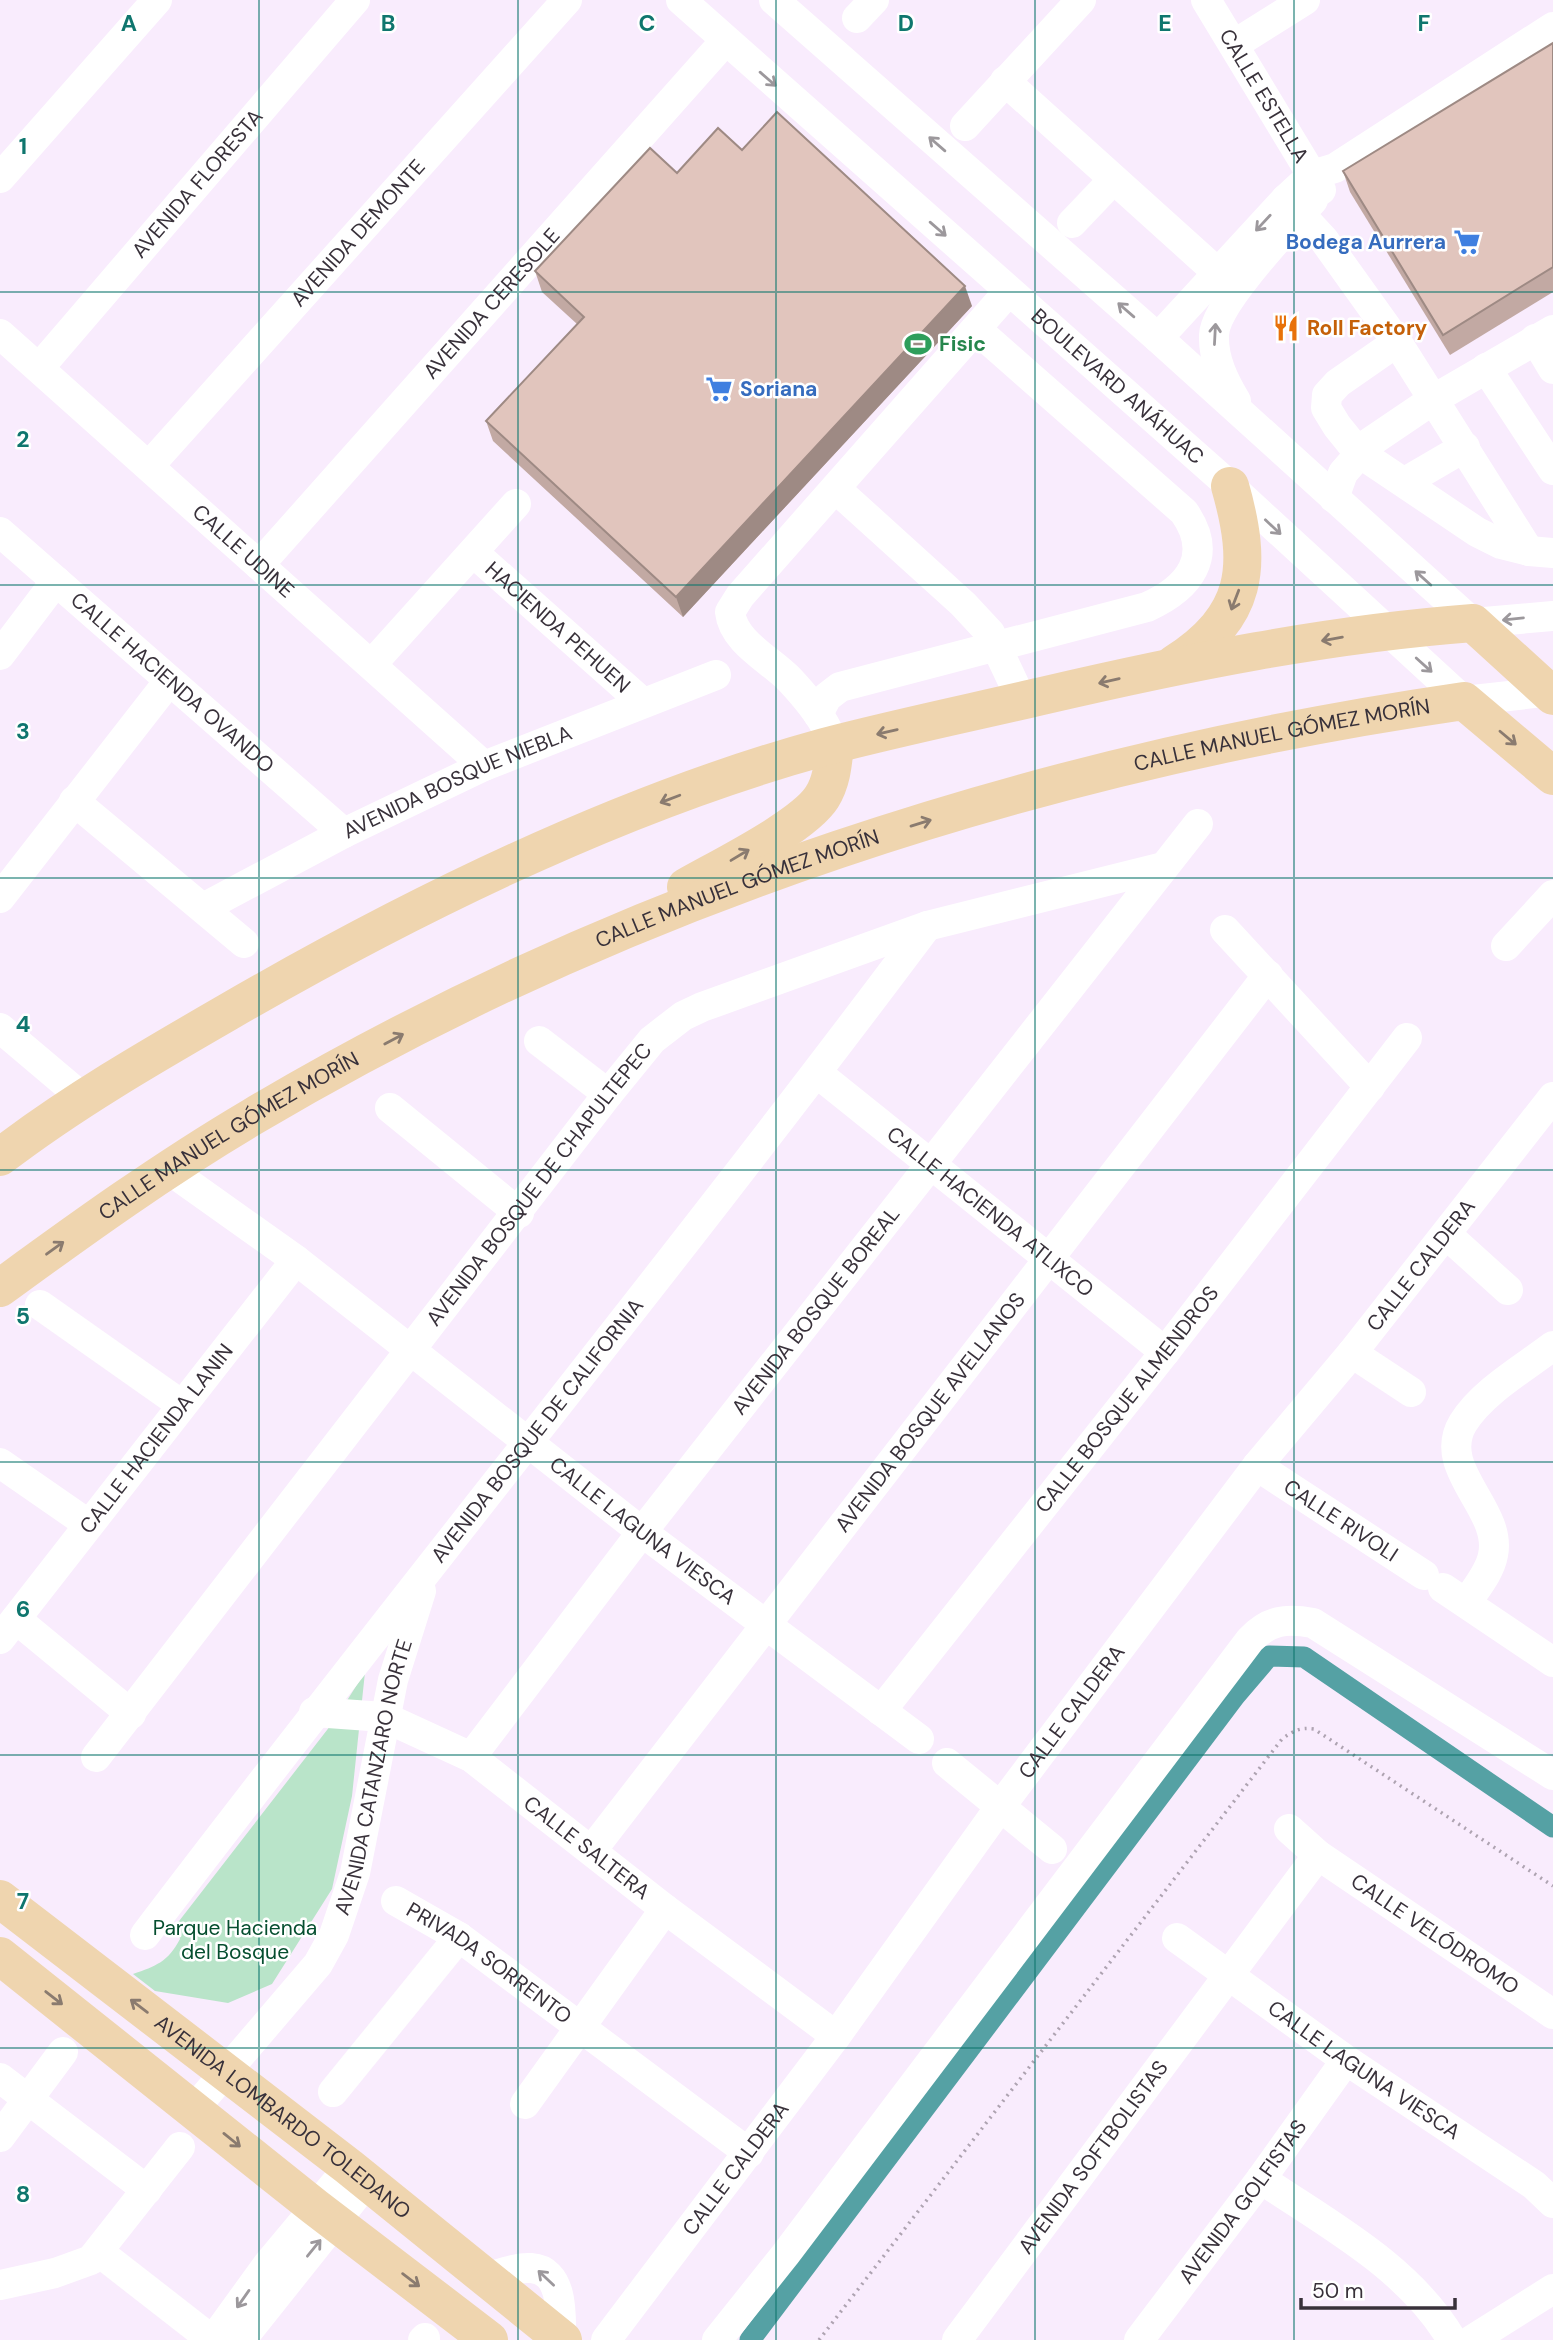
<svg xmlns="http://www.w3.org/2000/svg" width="1553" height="2340" font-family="'DM Sans',sans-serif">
<rect width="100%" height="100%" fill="#f9ecfd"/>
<path fill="#b9e4c9" d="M365 1672 352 1796 332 1889 272 1984 228 2003 155 1991 133 1974C156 1966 168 1962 180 1939L176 1925 334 1721Z"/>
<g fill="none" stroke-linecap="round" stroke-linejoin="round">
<polyline stroke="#55a1a4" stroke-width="21" points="750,2340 1235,1696 1269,1656 1304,1657 1553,1827"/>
<path stroke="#aea3b1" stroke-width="3.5" stroke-dasharray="2 5" stroke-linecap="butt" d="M819 2340 1282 1739C1293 1731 1300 1727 1314 1729L1553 1886"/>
<g stroke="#fff" stroke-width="30">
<path id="s1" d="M681 0 1230 486 1464 701 1553 691"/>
<polyline points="774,0 1158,338 1473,623 1553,616"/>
<path id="s2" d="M1206 0 1321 190"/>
<polyline points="857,18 874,0"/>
<polyline points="1235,44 1305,0"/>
<polyline points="1005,81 1218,273"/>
<polyline points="965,126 1081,0"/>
<polyline points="0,178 157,0"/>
<polyline points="1286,199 1324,240 1397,342 1529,551"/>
<polyline points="1072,223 1113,180"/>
<path id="s3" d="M0 334 484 766"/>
<polyline points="1158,338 1286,199 1312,175 1335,168 1553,27"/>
<polyline points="1535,339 1553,369"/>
<polyline points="1397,342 1338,383 1327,395 1326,408 1337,426 1358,452 1477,532 1501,544 1529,551 1553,553"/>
<path id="s4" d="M39 368 355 0"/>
<polyline points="1486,368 1553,470"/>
<path d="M1236 401C1224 381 1213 359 1214 335 1215 304 1290 225 1313 200"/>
<path id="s5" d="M149 466 567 0"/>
<polyline points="1405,482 1465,447"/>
<polyline points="836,489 963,604 990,633 1022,701"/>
<polyline points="1334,498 1343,473 1369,443 1434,399 1553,330"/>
<path id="s6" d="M0 532 344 833"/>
<path id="s7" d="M474 553 642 702"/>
<path id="s8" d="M259 565 725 41"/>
<polyline points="0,655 56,581"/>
<polyline points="372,664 516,504"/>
<path d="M818 714 827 697 840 687 1147 607C1189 588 1215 556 1184 512L976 329"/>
<path d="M827 729C818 711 804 695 790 680 771 660 733 642 730 612L740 596 1009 291"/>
<polyline points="74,801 244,943"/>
<polyline points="0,898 169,681"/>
<path id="s9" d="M205 907 344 833 484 766 716 675"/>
<polyline points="1225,930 1370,1087"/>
<polyline points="1506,946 1553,895"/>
<polyline points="0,1028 83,1098"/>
<polyline points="539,1041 608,1094"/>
<path id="s10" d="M817 1073 1165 1352"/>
<polyline points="390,1108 519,1213"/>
<path id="s11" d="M168 1169 296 1260 642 1532 919 1739"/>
<polyline points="1447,1235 1508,1290"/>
<polyline points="40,1305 182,1405"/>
<polyline points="1352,1353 1411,1392"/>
<polyline points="0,1463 88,1524"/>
<path id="s12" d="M1257 1466 1424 1575"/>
<polyline points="1443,1588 1553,1662"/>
<path d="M1467 1602C1476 1588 1490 1572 1493 1555 1503 1509 1435 1469 1463 1423 1482 1392 1524 1368 1553 1346"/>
<polyline points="16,1619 131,1714"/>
<path id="s13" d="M0 1639 296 1260"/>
<path id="s14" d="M881 1711 1165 1352 1407 1038"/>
<path id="s15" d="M314 1712 384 1717 471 1757 665 1909 836 2036"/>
<path id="s16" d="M96 1757 608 1094 652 1040 683 1016 702 1007 927 926 1163 867"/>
<path id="s17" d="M471 1757 642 1532 1198 824"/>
<polyline points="947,1763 1052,1849"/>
<path id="s18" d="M1289 1829 1318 1855 1553 2014"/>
<path id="s19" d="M592 1850 1268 975"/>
<path id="s20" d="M396 1901 459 1937 749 2153"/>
<path id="s21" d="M145 1935C402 1596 672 1267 927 926"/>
<path id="s22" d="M1177 1938 1346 2060 1534 2185 1553 2203"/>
<polyline points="0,2078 147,2190"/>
<polyline points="333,2092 459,1937"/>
<polyline points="525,2104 665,1909"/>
<path id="s23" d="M194 2109 318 1964 334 1935 355 1873 393 1680 421 1591"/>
<polyline points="0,2137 63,2052"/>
<path d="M1261 2179C1329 2225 1409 2267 1452 2340"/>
<polyline points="99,2252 212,2340"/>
<path d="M486 2278C500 2274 516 2267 531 2268 564 2270 561 2316 561 2338"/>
<polyline points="0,2285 55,2273 91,2260 180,2147"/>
<polyline points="213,2340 268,2264 349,2167"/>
<polyline points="241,2340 367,2182"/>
<polyline points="423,2340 425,2338"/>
<path id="s24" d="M606 2340 836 2036 1000 1807 1257 1466 1352 1353 1553 1097"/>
<path d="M717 2340 785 2255 1250 1640C1269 1620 1286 1618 1313 1623L1553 1775"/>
<path id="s25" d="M957 2340 1318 1855"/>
<path id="s26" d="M1139 2340 1261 2179 1346 2060"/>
<polyline points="1472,2340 1553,2289"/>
</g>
<g stroke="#efd5af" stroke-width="38">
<path d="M1174 664C1249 616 1253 567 1230 486"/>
<path d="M686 887C719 868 803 827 822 797 832 781 833 763 835 745"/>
<path d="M0 1157C72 1102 150 1057 228 1012 411 906 620 803 824 747 896 728 969 713 1042 696 1184 663 1327 634 1473 623L1553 696"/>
<path id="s27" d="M0 1288C82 1228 164 1169 252 1117 622 897 1039 763 1464 701L1553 776"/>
<path id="s28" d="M0 1899 349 2167 563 2340"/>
<polyline points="0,1956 315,2207 489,2340"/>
</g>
</g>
<g fill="#c2a9a3">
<polygon points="1553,43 1553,292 1450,355 1350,192 1343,171"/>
<polygon points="742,150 972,306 683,617 493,441 486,421 577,324 542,292 535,271 677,173"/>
</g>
<polygon fill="#9e8a84" points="965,286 972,306 683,617 676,597"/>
<g fill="#e1c5bd" stroke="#9e8a84" stroke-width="2">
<polygon points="1553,43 1553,267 1443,335 1343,171"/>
<polygon points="777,112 965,286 676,597 486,421 584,317 535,271 650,148 677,173 718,128 742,150"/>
</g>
<defs><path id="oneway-shaft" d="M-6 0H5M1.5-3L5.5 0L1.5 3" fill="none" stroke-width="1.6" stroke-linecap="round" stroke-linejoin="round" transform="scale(1.75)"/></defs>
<g stroke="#9c989c">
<use href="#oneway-shaft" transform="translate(768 79) rotate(41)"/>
<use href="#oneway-shaft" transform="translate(937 144) rotate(-139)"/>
<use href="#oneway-shaft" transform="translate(1263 223) rotate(133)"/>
<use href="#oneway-shaft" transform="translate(938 229) rotate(41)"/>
<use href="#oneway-shaft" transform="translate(1126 310) rotate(-139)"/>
<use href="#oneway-shaft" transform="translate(1215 334) rotate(-87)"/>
<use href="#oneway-shaft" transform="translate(1273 527) rotate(43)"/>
<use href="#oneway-shaft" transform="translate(1423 578) rotate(-138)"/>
<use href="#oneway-shaft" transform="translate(1513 619) rotate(174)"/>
<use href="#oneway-shaft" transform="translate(1424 665) rotate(42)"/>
<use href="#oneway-shaft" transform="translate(314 2248) rotate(-51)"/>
<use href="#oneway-shaft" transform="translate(546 2278) rotate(-137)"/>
<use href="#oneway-shaft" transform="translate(243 2299) rotate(125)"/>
</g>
<g stroke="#8a7b6f">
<use href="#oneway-shaft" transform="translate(1235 600) rotate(111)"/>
<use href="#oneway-shaft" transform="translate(1332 639) rotate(170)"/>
<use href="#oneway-shaft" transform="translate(1109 681) rotate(167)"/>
<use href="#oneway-shaft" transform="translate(887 732) rotate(167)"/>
<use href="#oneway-shaft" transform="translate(1508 738) rotate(40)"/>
<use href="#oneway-shaft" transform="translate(670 799) rotate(159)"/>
<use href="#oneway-shaft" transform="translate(921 823) rotate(-17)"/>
<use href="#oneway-shaft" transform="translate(740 855) rotate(-31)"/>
<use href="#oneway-shaft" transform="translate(394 1039) rotate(-28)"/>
<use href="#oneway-shaft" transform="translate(55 1248) rotate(-36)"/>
<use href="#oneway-shaft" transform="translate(54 1998) rotate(38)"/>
<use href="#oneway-shaft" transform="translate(139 2006) rotate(-143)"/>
<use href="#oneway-shaft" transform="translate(232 2140) rotate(39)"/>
<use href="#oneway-shaft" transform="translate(411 2280) rotate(37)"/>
</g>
<path fill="none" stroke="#0f766e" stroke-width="2" stroke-opacity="0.55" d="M259 0V2340M518 0V2340M776 0V2340M1035 0V2340M1294 0V2340M0 292H1553M0 585H1553M0 878H1553M0 1170H1553M0 1462H1553M0 1755H1553M0 2048H1553"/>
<defs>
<g id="supermarket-bare" transform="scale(2.1)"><path d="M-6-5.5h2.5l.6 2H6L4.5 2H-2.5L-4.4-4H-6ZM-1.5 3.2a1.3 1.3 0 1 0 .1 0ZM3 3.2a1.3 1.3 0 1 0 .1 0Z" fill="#3f7fe0" stroke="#fff" stroke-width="2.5" paint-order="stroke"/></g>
<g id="restaurant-bare" transform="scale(2.1)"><path d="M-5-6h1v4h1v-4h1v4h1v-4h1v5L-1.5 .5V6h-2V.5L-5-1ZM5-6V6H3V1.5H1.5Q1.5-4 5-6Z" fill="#e8710a" stroke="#fff" stroke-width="2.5" paint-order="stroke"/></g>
<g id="stadium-bare" transform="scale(2.1)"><path d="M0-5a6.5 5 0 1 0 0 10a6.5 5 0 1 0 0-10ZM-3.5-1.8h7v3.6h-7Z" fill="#2e9e5b" stroke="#fff" stroke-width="2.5" paint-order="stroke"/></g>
</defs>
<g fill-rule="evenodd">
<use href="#supermarket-bare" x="1467" y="242"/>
<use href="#restaurant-bare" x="1286" y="328"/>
<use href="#stadium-bare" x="918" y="344"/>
<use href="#supermarket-bare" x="719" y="389"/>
</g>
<g text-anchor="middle" stroke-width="5" stroke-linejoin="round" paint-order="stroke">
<g font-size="21" fill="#38313a" stroke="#fff">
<text dy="7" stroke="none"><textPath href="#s2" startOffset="112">CALLE ESTELLA</textPath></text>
<text dy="7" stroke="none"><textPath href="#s4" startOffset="243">AVENIDA FLORESTA</textPath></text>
<text dy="7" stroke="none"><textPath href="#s5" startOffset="313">AVENIDA DEMONTE</textPath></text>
<text dy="7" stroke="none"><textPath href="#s8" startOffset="350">AVENIDA CERESOLE</textPath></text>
<text dy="7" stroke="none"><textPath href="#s1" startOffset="583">BOULEVARD ANÁHUAC</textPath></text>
<text dy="7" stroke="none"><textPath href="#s3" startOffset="326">CALLE UDINE</textPath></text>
<text dy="7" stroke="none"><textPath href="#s7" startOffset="112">HACIENDA PEHUEN</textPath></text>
<text dy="7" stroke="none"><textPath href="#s6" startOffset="229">CALLE HACIENDA OVANDO</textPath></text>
<text dy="7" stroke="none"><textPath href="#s27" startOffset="1409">CALLE MANUEL GÓMEZ MORÍN</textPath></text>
<text dy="7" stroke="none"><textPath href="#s9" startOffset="282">AVENIDA BOSQUE NIEBLA</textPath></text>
<text dy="7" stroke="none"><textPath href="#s27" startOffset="842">CALLE MANUEL GÓMEZ MORÍN</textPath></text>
<text dy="7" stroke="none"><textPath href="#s27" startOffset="275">CALLE MANUEL GÓMEZ MORÍN</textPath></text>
<text dy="7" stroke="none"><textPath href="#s16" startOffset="724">AVENIDA BOSQUE DE CHAPULTEPEC</textPath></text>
<text dy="7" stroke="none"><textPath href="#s10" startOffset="222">CALLE HACIENDA ATLIXCO</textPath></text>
<text dy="7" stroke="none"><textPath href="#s24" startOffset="1349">CALLE CALDERA</textPath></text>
<text dy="7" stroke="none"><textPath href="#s17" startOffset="564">AVENIDA BOSQUE BOREAL</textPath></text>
<text dy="7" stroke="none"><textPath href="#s14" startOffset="397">CALLE BOSQUE ALMENDROS</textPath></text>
<text dy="7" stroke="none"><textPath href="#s19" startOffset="553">AVENIDA BOSQUE AVELLANOS</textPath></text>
<text dy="7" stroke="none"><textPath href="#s21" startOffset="639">AVENIDA BOSQUE DE CALIFORNIA</textPath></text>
<text dy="7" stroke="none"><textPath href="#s13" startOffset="254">CALLE HACIENDA LANIN</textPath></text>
<text dy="7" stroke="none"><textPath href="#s12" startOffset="100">CALLE RIVOLI</textPath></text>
<text dy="7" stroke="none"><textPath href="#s11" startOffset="597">CALLE LAGUNA VIESCA</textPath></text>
<text dy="7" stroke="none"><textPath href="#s24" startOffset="782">CALLE CALDERA</textPath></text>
<text dy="7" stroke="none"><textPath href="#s23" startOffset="387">AVENIDA CATANZARO NORTE</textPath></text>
<text dy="7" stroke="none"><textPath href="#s15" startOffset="313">CALLE SALTERA</textPath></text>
<text dy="7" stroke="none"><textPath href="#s18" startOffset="180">CALLE VELÓDROMO</textPath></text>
<text dy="7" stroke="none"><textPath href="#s20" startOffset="112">PRIVADA SORRENTO</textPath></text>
<text dy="7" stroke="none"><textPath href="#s22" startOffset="229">CALLE LAGUNA VIESCA</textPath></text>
<text dy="7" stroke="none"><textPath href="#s28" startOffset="357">AVENIDA LOMBARDO TOLEDANO</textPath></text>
<text dy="7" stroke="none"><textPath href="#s25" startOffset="228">AVENIDA SOFTBOLISTAS</textPath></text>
<text dy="7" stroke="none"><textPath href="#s24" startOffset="215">CALLE CALDERA</textPath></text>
<text dy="7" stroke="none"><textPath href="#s26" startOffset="173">AVENIDA GOLFISTAS</textPath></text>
</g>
<g font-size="21" font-weight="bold" fill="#366cbe" stroke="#fff" text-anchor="end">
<text x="1446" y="249">Bodega Aurrera</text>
<text x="740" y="396" text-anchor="start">Soriana</text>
</g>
<g font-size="21" font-weight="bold" fill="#c56008" stroke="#fff" text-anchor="start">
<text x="1307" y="335">Roll Factory</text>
</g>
<g font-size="21" font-weight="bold" fill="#27864d" stroke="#fff" text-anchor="start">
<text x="939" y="351">Fisic</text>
</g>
<g font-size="21" fill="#054e2f" stroke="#fff">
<text x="235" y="1935">Parque Hacienda<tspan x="235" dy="24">del Bosque</tspan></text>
</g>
</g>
<g font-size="23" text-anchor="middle" font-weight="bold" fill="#0f766e" stroke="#fff" stroke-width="5" stroke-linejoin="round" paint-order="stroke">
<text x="129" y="31">A</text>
<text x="388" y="31">B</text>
<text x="647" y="31">C</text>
<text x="906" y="31">D</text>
<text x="1165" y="31">E</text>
<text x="1424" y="31">F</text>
<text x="23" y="154">1</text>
<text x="23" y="447">2</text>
<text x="23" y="739">3</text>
<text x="23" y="1032">4</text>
<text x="23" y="1324">5</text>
<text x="23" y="1617">6</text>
<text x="23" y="1909">7</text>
<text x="23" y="2202">8</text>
</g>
<path d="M1301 2298v10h154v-10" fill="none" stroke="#38313a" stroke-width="3.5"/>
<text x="1312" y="2298" font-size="21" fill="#38313a" stroke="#ffffff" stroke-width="5" paint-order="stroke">50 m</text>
</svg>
